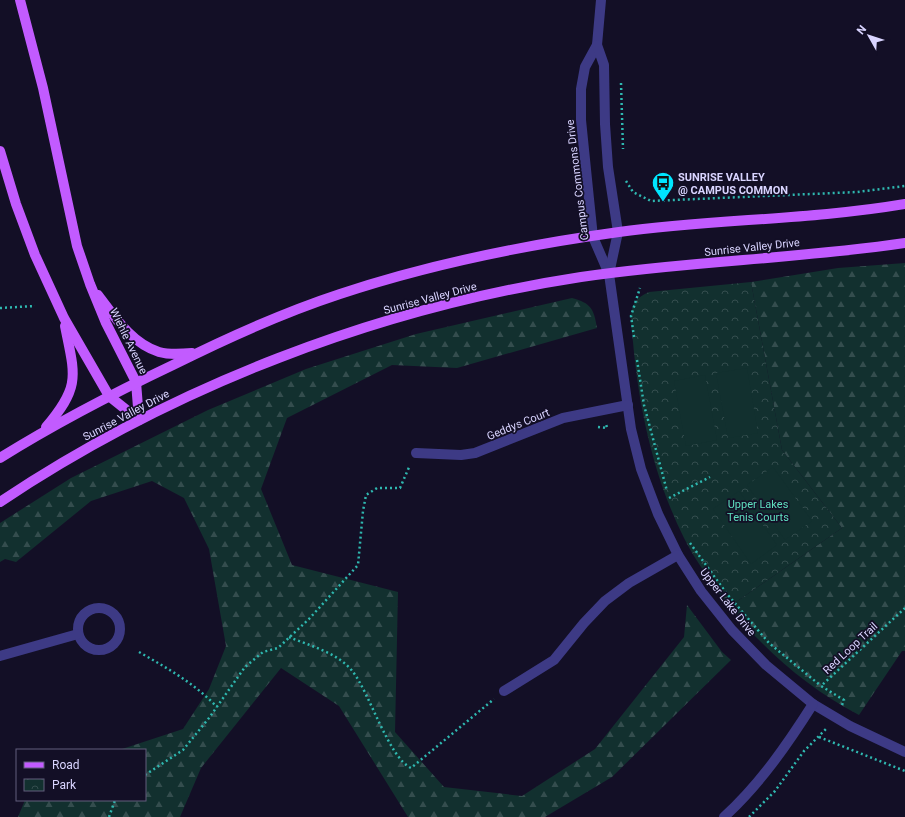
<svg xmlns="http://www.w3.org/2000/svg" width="905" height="817" font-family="Roboto,sans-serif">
<defs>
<pattern id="forest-firs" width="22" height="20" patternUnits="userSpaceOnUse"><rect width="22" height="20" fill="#12302f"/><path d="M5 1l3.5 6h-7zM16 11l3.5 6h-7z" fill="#344d4e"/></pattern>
<pattern id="park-crowns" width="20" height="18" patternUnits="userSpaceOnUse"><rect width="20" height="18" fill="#12302f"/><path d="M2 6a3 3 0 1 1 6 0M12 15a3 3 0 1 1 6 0" fill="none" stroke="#344d4e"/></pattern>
</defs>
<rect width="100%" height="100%" fill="#130f26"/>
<g fill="url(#forest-firs)">
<path d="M905 263V651H902L859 715C807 688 766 651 729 607L842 528 782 450 751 282 838 268Z"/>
<path d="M572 298C591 303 594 309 597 328L457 368 392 365 287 418 261 489 292 565 398 592 395 732 444 787 522 796 595 749 684 637 687 605 722 652 731 660 612 777 545 817H408L339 706 281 668 201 768 180 817H18L25 800H145V750H119L183 729 209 689 226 646 209 549 184 498 152 481 91 501 16 562 5 559 0 562V523L71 478 208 410 306 369 416 334Z"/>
</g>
<path fill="url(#park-crowns)" d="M751 282 782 450 842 528 729 607C713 584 696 562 684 538 654 478 639 409 633 342 632 331 629 316 633 306 636 299 642 295 649 292Z"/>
<g fill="#12302f">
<polygon points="747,368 758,433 728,438 716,373"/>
<polygon points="705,375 717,440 686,446 674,381"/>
<polygon points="773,467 812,521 785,540 747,485"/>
<polygon points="739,491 777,545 751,564 713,509"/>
</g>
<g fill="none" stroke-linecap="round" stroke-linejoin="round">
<g stroke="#2fb8b0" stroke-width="2.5" stroke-dasharray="2 3" stroke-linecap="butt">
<polyline points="621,83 623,149"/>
<polyline points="626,181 633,192 651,201 857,192 905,186"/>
<polyline points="0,308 35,306"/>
<polyline points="634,337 631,316 640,288"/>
<polyline points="637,360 644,405 667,491"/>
<polyline points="598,427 607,428 606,424"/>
<polyline points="669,498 710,477"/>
<polyline points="690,543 727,594 769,643 821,686"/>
<path d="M289 637C310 646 339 653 353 672 370 694 389 758 411 768L494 699"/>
<path d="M139 652C167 668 194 683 217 707"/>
<polyline points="842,705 844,700 821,686 905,608"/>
<polyline points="819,737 905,771"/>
<polyline points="145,775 183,750 209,718 245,667 263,652 278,648 309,619 358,565 363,511 366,495 377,488 400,488 410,465"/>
<polyline points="109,817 115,800"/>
<polyline points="749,817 775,791 804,751 826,729"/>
</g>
<g stroke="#3d3a85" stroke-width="10">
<polyline points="601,0 597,45 585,67 581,89 581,120 589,199 593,237 609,274 631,429 641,469 658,514 678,555 701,591 732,630 766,665 813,704 850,726 905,752"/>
<polyline points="597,45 604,65 605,124 608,167 618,232 609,274"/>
<polyline points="416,453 461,455 475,453 563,418 628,405"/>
<circle cx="99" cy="629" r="21"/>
<polyline points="0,656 78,634"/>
<polyline points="504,691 554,660 584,623 605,601 629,583 678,555"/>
<path d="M724 817C760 784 787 745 813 704"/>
</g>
<g stroke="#c25bff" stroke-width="10">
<polyline points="20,0 43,88 77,246 90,284 106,323 136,382 139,420"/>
<polyline points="0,151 16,204 35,255 64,318 109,396 139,420"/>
<path d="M98 295C114 316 132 344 159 352 170 355 181 354 192 353"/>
<path d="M46 427C81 386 75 376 65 326"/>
<path d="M0 458C56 423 114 393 173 365 227 338 282 313 340 294 430 264 525 245 619 232 714 219 811 220 905 204"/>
<path d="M0 502C172 387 377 308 581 277 688 261 797 259 905 243"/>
</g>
</g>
<defs>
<g id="bus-pin" transform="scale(1.15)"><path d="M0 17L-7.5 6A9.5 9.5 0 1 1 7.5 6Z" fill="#00e5ff" stroke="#130f26"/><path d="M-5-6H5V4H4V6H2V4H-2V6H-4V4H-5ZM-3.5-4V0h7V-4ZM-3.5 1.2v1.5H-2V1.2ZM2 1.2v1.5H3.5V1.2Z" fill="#111"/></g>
</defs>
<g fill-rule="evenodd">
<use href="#bus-pin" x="663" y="183"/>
</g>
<g text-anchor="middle" stroke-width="3.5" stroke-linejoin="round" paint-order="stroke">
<g font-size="11" font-weight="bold" fill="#d9d4ff" stroke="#130f26" text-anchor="start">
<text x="678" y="181">SUNRISE VALLEY<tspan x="678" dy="13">@ CAMPUS COMMON</tspan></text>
</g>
<g font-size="11" fill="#d9d4ff" stroke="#130f26">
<text transform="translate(577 180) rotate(-97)" y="4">Campus Commons Drive</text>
<text transform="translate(752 247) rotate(-6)" y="4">Sunrise Valley Drive</text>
<text transform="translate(430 298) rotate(-15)" y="4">Sunrise Valley Drive</text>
<text transform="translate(129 341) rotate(64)" y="4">Wiehle Avenue</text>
<text transform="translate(126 415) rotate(-28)" y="4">Sunrise Valley Drive</text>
<text transform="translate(518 424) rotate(-22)" y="4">Geddys Court</text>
<text transform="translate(728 602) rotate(52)" y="4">Upper Lake Drive</text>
<text transform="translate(850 648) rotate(-43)" y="4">Red Loop Trail</text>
</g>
<g font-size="11" fill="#5fe0c0" stroke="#130f26">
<text x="758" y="508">Upper Lakes<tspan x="758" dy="13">Tenis Courts</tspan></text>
</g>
</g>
<rect x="16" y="749" width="130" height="52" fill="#130f26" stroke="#625e7d"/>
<rect x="24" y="762" width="20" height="6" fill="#c25bff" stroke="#625e7d"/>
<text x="52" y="769" font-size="12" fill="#d9d4ff">Road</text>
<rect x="24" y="779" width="20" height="12" fill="url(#park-crowns)" stroke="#625e7d"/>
<text x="52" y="789" font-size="12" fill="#d9d4ff">Park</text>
<g transform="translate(869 36) rotate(309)" stroke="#130f26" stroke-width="3" paint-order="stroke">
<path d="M0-3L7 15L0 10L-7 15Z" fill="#d9d4ff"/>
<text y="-6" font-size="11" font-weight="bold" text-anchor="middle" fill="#d9d4ff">N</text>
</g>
</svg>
